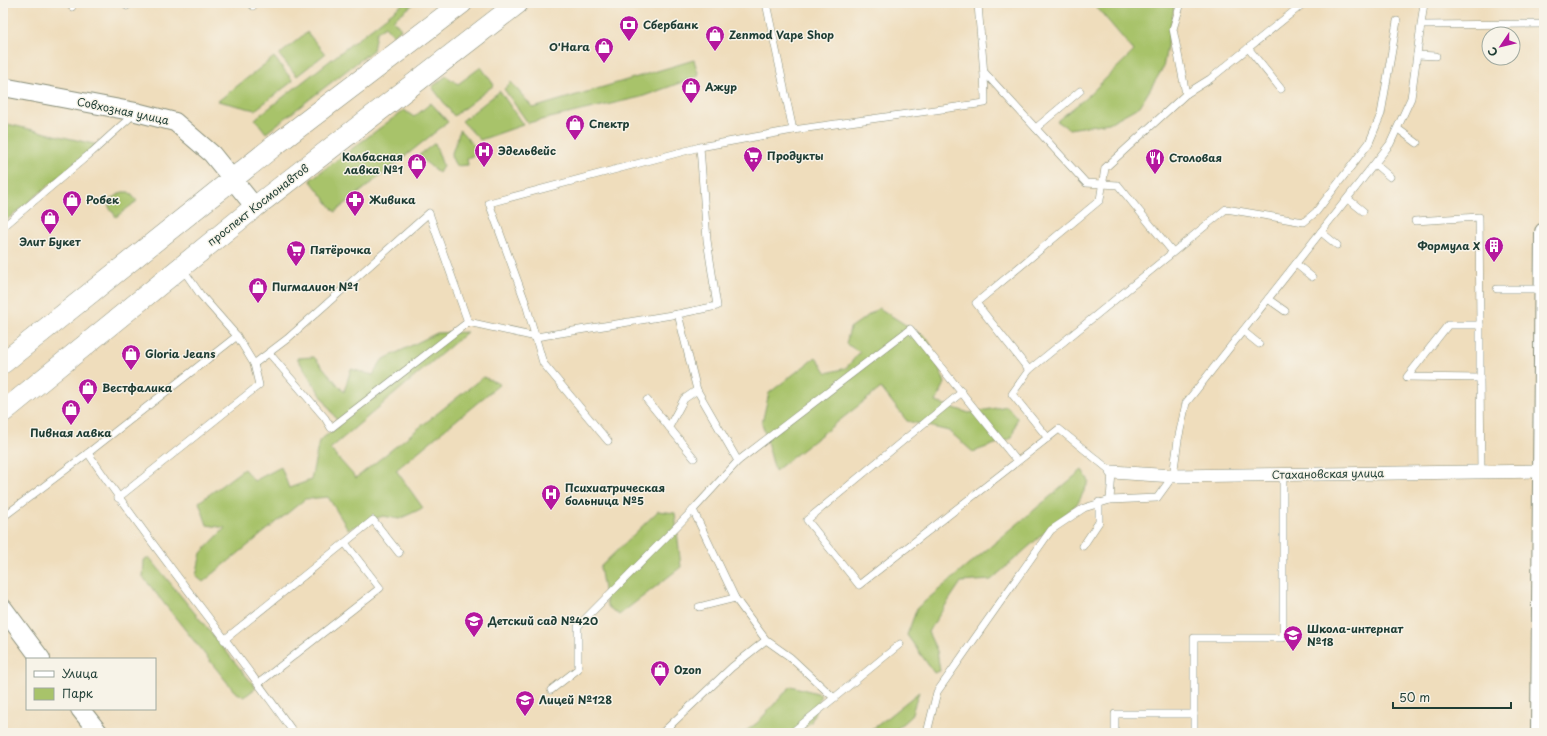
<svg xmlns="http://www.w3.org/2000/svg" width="1547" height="736" font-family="'Playpen Sans',sans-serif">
<rect width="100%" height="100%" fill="#f7f3e8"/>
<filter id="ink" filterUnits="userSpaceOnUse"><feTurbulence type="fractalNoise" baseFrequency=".025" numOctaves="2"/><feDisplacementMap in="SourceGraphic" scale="8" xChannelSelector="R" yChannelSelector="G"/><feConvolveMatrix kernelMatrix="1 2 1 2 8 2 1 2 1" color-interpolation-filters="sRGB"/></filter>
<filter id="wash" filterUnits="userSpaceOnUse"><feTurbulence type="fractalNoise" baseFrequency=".012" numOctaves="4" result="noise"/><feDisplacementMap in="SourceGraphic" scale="16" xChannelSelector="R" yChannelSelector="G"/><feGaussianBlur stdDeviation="0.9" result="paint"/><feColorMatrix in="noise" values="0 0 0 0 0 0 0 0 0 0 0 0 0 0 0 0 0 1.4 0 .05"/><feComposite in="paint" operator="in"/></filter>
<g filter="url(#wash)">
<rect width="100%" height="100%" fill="#efddbc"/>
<g fill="#a8c36a" stroke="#64804f">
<polygon points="404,3 415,3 393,20 401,29 393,35 385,26 376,33 373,50 266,133 255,119"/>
<polygon points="1093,3 1175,3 1163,68 1140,106 1109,123 1069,129 1057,121 1088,96 1134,51"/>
<polygon points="307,32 325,54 297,76 279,55"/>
<polygon points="274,57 293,81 255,110 218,101"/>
<polygon points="694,60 699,76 641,97 528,123 504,89 511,82 533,108"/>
<polygon points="481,67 494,85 454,116 432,87 446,76 458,84"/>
<polygon points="500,91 523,125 480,140 462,121"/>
<polygon points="431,103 448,122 335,212 310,180 404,110 414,117"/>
<polygon points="3,123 98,145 3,223"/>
<polygon points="460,130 480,153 467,158 468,165 456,166 451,156"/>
<polygon points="435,143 443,166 439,173 418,156"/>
<polygon points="122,192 129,192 137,201 116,217 109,207 109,201"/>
<polygon points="879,308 928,339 945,383 936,402 969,413 1007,406 1017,418 1012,438 973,452 949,431 907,421 881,388 775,471 762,423 769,393 816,357 827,373 846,368 860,352 846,344 850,328"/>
<polygon points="467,332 330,449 356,478 483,377 500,384 396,470 423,508 399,519 383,516 348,529 328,497 305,499 203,582 196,576 201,553 225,528 207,525 199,502 244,469 254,481 281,467 289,488 311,480 319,441 340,425 297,358 314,357 344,392 351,369 373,375 382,360 437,333"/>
<polygon points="1082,470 1089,481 1078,503 991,580 961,582 928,632 937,651 940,671 934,673 907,635 917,608"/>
<polygon points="658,511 675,513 681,567 619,615 607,606 600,567"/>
<polygon points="149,557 256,688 244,697 234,691 143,577 144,560"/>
<polygon points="791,686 821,694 811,722 798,733 743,733 757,723"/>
<polygon points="919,692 911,716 892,733 868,733"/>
</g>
</g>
<g filter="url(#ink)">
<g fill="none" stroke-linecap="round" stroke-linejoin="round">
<g stroke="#878d78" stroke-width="8">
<g id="lane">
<polyline points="69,3 72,7"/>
<polyline points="125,3 127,6"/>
<polyline points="766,3 793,130"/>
<polyline points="1181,3 1173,29 1186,94"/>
<polyline points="253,6 256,3"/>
<polyline points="1422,25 1544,24"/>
<polyline points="1248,48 1281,89"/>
<polyline points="1417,55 1436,56"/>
<polyline points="985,73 1086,183 1118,185 1172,251"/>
<polyline points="1036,128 1080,91"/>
<polyline points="1398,129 1417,143"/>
<path d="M700 147 793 130 985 103C985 69 980 36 978 3"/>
<polyline points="1375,164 1390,177"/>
<polyline points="1348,199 1363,211"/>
<polyline points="1415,221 1479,217 1480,325 1448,325 1407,377 1480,378 1481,472"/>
<polyline points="3,227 92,152 134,114"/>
<polyline points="1321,232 1337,245"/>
<polyline points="1296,264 1312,277"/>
<polyline points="1497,289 1543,289"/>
<polyline points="1268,299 1285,311"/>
<polyline points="468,322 536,337 678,314"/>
<polyline points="1243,331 1259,344"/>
<polyline points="269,353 325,418 331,428 468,322"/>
<polyline points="254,364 287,339 429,213 468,322"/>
<polyline points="1029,370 976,303 1100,200 1105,168 1186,94 1210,79 1304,3"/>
<polyline points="1480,378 1480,325"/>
<polyline points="647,400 669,427 684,399 697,390"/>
<polyline points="669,427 694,458"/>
<polyline points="1048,438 1012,394 1029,370 1226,209 1304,222 1316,212 1369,143 1381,114 1397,21"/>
<path d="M88 453C153 549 227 638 294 733"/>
<polyline points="738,461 910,329 1017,461"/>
<polyline points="118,498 259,385 254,364 237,336 200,294 182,268"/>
<polyline points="1110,500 1157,498 1173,476 1178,440 1186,403 1390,144 1411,98 1424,3"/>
<polyline points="693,510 735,598 766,640"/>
<polyline points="3,517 88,453 237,336"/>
<polyline points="1083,546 1099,522 1099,502"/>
<polyline points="699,607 735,598"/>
<polyline points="224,640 373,520 399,553"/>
<polyline points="259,683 380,588 345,543"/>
<polyline points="551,690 578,669 578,626 693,510 738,461 697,390 678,314 717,306 707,240 700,147 489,203 526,304 543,363 608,441"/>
<polyline points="834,698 900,644"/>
<polyline points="1115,730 1115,714 1194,714"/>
<polyline points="662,733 732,667 766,640 790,657 834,698 791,733"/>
<polyline points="927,733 937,692 1051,530 1084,508 1110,500 1112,472 1059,429 859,585 807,520 962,392"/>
<polyline points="1194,733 1194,638 1283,638 1283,474"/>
</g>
</g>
<g stroke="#878d78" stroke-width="14">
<polyline id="street" points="1112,472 1173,476 1544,471"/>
</g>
<g stroke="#878d78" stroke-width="20">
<g id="secondary">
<polyline points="3,87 136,112 175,122 212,154 255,207"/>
<polyline points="3,608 41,659"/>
<polyline points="80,709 99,733"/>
<polyline points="1540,733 1544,232"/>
</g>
</g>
<g stroke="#878d78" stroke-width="22">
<g id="primary">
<polyline points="3,363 274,146 462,3"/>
<polyline points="3,412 255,207 518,3"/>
</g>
</g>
<use href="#lane" stroke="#fff" stroke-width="7"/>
<use href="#street" stroke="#fff" stroke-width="13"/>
<use href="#secondary" stroke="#fff" stroke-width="18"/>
<use href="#primary" stroke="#fff" stroke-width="21"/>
</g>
</g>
<defs>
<g id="bank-pin" transform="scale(1)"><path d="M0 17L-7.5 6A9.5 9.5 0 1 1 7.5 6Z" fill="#b5179e" stroke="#f7f3e8"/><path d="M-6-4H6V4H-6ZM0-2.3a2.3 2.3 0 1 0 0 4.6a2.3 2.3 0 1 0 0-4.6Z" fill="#fff"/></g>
<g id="shop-pin" transform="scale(1)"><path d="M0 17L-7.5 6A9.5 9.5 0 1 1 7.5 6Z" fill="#b5179e" stroke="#f7f3e8"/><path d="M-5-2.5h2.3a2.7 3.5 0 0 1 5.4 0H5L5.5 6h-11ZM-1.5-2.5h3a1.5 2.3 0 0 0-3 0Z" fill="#fff"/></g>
<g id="hospital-pin" transform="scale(1)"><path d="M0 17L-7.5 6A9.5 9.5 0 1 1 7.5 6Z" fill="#b5179e" stroke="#f7f3e8"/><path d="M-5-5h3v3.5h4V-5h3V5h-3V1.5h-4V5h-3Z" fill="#fff"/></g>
<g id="supermarket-pin" transform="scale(1)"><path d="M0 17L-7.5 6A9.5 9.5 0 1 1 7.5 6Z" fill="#b5179e" stroke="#f7f3e8"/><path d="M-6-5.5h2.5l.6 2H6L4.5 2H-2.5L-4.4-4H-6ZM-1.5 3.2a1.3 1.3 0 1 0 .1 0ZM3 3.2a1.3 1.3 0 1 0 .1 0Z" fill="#fff"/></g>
<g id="restaurant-pin" transform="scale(1)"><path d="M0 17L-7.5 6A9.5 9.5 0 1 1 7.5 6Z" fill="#b5179e" stroke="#f7f3e8"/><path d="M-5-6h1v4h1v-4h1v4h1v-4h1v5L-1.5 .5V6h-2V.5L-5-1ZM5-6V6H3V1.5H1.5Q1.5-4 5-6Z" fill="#fff"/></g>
<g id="pharmacy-pin" transform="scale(1)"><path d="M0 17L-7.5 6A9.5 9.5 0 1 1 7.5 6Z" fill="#b5179e" stroke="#f7f3e8"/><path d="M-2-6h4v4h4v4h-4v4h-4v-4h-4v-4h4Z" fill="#fff"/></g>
<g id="building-pin" transform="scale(1)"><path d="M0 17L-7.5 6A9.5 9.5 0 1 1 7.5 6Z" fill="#b5179e" stroke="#f7f3e8"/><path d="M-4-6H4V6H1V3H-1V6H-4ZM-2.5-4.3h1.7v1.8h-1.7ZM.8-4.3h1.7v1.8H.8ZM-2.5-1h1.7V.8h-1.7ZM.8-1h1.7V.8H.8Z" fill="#fff"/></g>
<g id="school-pin" transform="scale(1)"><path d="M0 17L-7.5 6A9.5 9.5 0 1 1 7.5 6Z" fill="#b5179e" stroke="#f7f3e8"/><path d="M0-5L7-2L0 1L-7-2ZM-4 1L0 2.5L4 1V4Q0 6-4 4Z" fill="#fff"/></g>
</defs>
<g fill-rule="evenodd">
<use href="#bank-pin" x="629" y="25"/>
<use href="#shop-pin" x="715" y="35"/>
<use href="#shop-pin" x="604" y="47"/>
<use href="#shop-pin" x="691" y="87"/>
<use href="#shop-pin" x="575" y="124"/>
<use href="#hospital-pin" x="484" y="151"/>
<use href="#supermarket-pin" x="753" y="156"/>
<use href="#restaurant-pin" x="1155" y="158"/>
<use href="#shop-pin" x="417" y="163"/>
<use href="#shop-pin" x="72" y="200"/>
<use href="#pharmacy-pin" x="355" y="200"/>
<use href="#shop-pin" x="50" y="218"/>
<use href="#building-pin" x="1494" y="246"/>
<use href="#supermarket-pin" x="296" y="250"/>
<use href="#shop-pin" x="258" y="287"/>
<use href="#shop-pin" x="131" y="354"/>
<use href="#shop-pin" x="88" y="388"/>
<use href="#shop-pin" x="71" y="409"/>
<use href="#hospital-pin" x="551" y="494"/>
<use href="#school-pin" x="474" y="621"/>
<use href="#school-pin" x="1293" y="635"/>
<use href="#shop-pin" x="660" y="670"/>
<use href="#school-pin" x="525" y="700"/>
</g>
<g text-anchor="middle" stroke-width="3" stroke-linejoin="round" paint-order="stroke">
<g font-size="11" font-weight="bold" fill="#1f3d34" stroke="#f7f3e8" text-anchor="start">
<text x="643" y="29">Сбербанк</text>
<text x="729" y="39">Zenmod Vape Shop</text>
<text x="590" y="51" text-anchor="end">O'Hara</text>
<text x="705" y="91">Ажур</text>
<text x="589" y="128">Спектр</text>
<text x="498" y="155">Эдельвейс</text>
<text x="767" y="160">Продукты</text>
<text x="403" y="161" text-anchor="end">Колбасная<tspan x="403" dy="13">лавка №1</tspan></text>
<text x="1169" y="162">Столовая</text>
<text x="86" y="204">Робек</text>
<text x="369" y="204">Живика</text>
<text x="50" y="246" text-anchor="middle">Элит Букет</text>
<text x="1480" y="250" text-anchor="end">Формула X</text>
<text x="310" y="254">Пятёрочка</text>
<text x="272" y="291">Пигмалион №1</text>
<text x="145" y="358">Gloria Jeans</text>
<text x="102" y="392">Вестфалика</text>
<text x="71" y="437" text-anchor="middle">Пивная лавка</text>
<text x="565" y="492">Психиатрическая<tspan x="565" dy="13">больница №5</tspan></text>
<text x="488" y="625">Детский сад №420</text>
<text x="1307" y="633">Школа-интернат<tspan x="1307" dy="13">№18</tspan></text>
<text x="674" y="674">Ozon</text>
<text x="539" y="704">Лицей №128</text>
</g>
<g font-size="11" fill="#1f3d34" stroke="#f7f3e8">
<text transform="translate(123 111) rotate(12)" y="4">Совхозная улица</text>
<text transform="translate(258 205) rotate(-38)" y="4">проспект Космонавтов</text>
<text transform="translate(1328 474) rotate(-1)" y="4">Стахановская улица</text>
</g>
</g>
<rect width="1547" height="736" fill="none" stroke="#f7f3e8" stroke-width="16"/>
<rect x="26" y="658" width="130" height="52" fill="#f7f3e8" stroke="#a1aaa0"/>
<rect x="34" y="671" width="20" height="6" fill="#ffffff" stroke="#a1aaa0"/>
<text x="62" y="678" font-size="12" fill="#1f3d34">Улица</text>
<rect x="34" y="688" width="20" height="12" fill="#a8c36a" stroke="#a1aaa0"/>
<text x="62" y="698" font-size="12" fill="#1f3d34">Парк</text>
<g transform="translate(1501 46) rotate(235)"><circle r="19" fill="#f7f3e8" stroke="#a1aaa0"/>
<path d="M0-3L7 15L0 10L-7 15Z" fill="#b5179e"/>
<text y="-6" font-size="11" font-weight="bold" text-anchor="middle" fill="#1f3d34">С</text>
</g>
<path d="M1393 702v6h118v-6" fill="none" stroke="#1f3d34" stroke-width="2"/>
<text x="1399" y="702" font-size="12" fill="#1f3d34" stroke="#f7f3e8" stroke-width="3" paint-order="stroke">50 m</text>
</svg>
